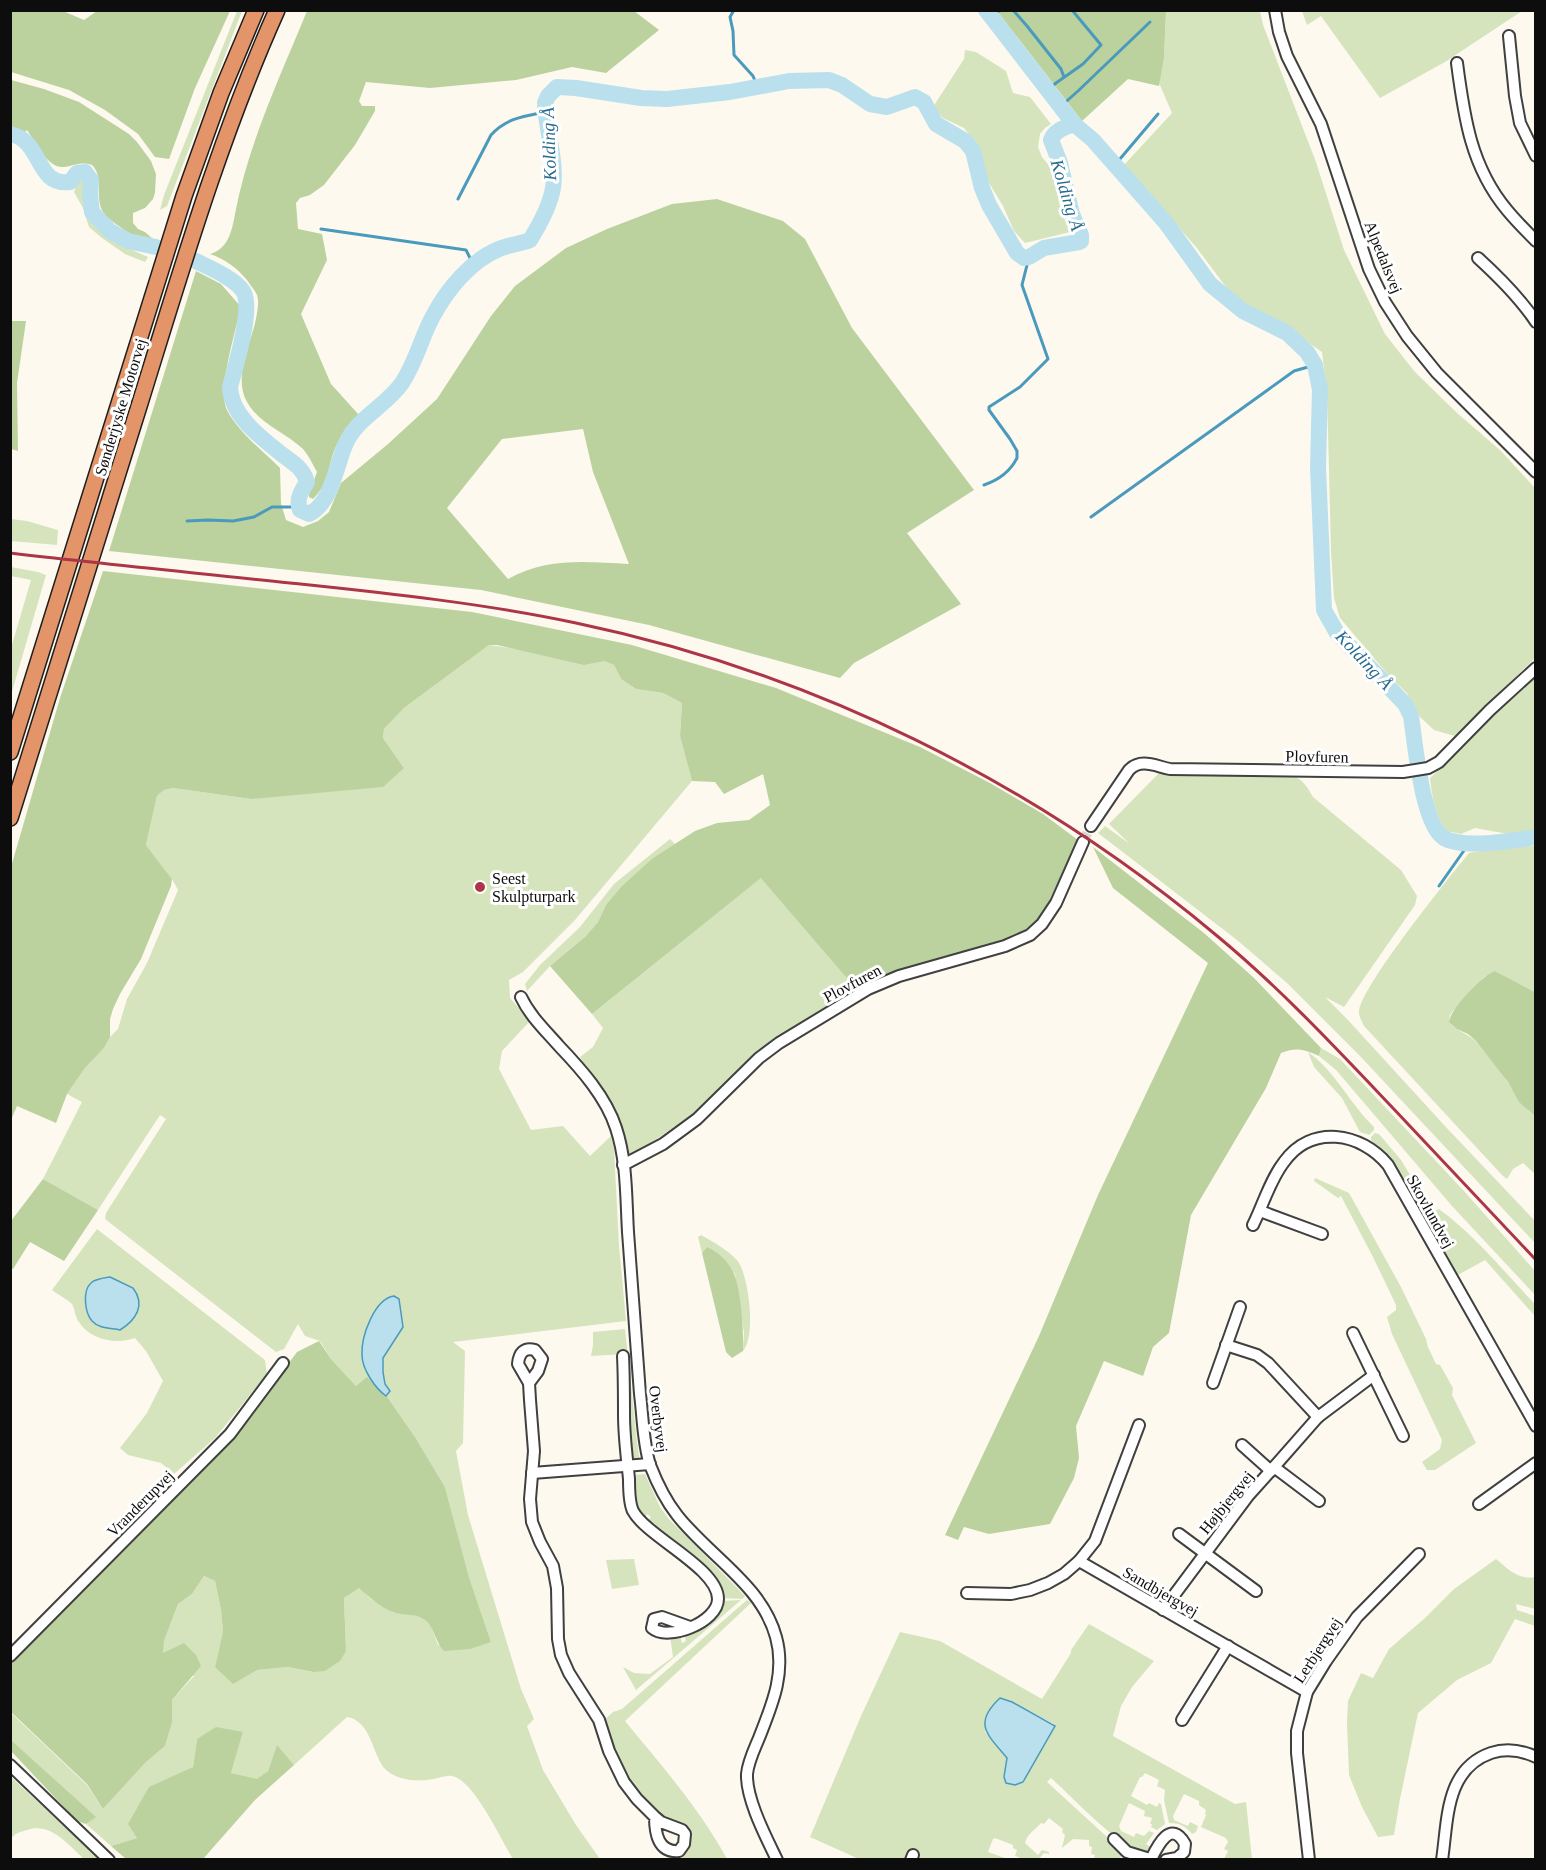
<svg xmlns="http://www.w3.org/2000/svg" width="1546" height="1870" font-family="Georgia,serif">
<rect width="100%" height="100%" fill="#fdf9ef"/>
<g fill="#d5e4bd" fill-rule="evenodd">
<polygon points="237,11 242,11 167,206 160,210 164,195"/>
<polygon points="1166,11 1260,11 1263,25 1316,162 1344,250 1385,334 1415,372 1456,412 1501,451 1535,488 1535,658 1455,736 1434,730 1420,717 1407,693 1390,677 1340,618 1334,598 1331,552 1327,391 1322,352 1274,319 1253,310 1229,291 1196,247 1124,165 1172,113 1159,83 1164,58"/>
<polygon points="1302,11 1302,10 1522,11 1445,62 1380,98 1321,16 1307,25"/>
<polygon points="965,50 976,52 1006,71 1013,93 1030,97 1051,124 1045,128 1040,134 1038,147 1042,157 1052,169 1061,211 1070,232 1025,243 1014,231 1003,206 986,178 976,143 964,128 943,118 933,107 964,59"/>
<path d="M78 181H83L86 183C86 192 85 204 88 212 98 235 127 248 148 257L145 262 125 254 102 238 89 227 83 208 74 192Z"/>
<polygon points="11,519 27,521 58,530 57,545 11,541"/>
<polygon points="11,567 38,572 46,575 11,695 11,648 31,580 11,576"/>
<path d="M489 645 604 661 614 665 621 679 636 689 663 693 682 703 680 736 692 781 575 920 523 972 509 980 510 998 530 1021 502 1051 499 1069 531 1130 563 1126 590 1156 611 1136 614 1150 619 1245 626 1321 453 1342 465 1351 463 1443 456 1451 468 1515 521 1689 534 1719 527 1726 543 1770 576 1825 600 1859H513C501 1840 474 1780 452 1776 447 1775 439 1778 434 1779 418 1782 399 1781 386 1770 372 1756 372 1721 347 1717L294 1765 277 1746 268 1771 257 1780 231 1773 243 1732 197 1739 193 1767 175 1776 137 1838 111 1846 86 1824 95 1817 11 1740 10 1712 87 1785 103 1809 146 1762 165 1746 172 1723V1700L194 1676 162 1654 164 1641 178 1604 192 1594 204 1576 215 1581 221 1610 223 1631 215 1667 257 1670 288 1667 312 1672 346 1651 344 1598 359 1587 371 1599 393 1612 422 1617 431 1626 438 1645 491 1642 469 1577 445 1487 415 1437 388 1398 356 1386 331 1359 320 1341 305 1336 298 1324 284 1349 276 1352 105 1219 106 1213 166 1119 160 1115 98 1210 43 1179 82 1102 67 1094 85 1068 104 1048 110 1037 118 1029 127 999 147 963 178 890 172 879 146 845 157 796 164 790 173 788 251 799 404 768 383 738 384 729 404 708Z"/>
<path d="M1535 676V830L1508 834 1475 828 1461 834 1446 831C1435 815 1432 797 1430 778Z"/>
<path d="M1273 773C1296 776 1301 775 1313 797L1401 870 1417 896 1415 905 1344 1007 1325 997 1348 1020 1444 1125 1535 1221V1243L1359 1055 1287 983 1237 940 1098 833 1105 826 1130 844 1109 824 1158 774Z"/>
<polygon points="670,839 675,844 655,857 606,905 598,922 586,936 550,966 527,991 525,984 540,965 580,927 614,884"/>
<path d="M1535 846V992L1495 971C1477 978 1462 1000 1450 1015L1449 1020C1454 1031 1469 1033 1477 1043 1487 1055 1501 1071 1509 1084 1519 1099 1520 1104 1535 1116V1174L1523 1163 1513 1169 1507 1179 1502 1175 1364 1026C1362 1022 1359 1016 1359 1013 1357 991 1451 875 1469 853L1503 847Z"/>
<polygon points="762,877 857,990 791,1030 746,1062 705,1106 630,1157 622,1130 609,1103 580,1057 593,1047 603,1028 592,1014"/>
<polygon points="1321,1048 1340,1059 1464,1191 1535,1271 1535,1295 1452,1206 1336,1070 1319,1056"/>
<path d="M1308 1052C1335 1071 1350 1104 1374 1127V1130L1369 1135 1360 1132 1342 1098 1314 1067Z"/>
<path d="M1375 1133 1379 1134 1401 1160 1425 1200 1427 1207 1422 1211C1407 1185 1395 1159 1371 1140V1137Z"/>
<polygon points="1315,1178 1349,1193 1401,1287 1426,1339 1428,1347 1436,1364 1440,1365 1453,1388 1452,1395 1476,1443 1435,1470 1427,1470 1422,1462 1440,1449 1442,1440 1392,1334 1387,1317 1396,1310 1396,1305 1373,1257 1341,1196 1338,1198 1314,1181"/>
<path d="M1439 1209C1476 1236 1504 1272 1535 1304V1316L1485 1260 1458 1275 1426 1216Z"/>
<path d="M97 1229 265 1360 267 1374 215 1438 174 1474 161 1463 128 1455 120 1448 147 1413 163 1381 146 1351 135 1338C117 1345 90 1340 79 1322 75 1317 75 1309 72 1304 67 1299 57 1294 52 1290ZM103 1278 137 1315 129 1324 120 1330 87 1288 91 1283Z"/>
<path d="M701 1235C712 1241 733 1253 739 1263 749 1280 756 1336 743 1351L744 1333 735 1274 707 1247 702 1253 698 1237Z"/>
<polygon points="625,1329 637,1442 640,1462 631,1463 625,1354 591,1356 593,1345 593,1332"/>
<polygon points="645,1474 660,1507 668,1518 745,1596 742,1599 722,1598 697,1561 667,1535 646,1522 651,1517 647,1514 644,1521 636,1510 632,1475"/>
<polygon points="634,1559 639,1585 612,1589 606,1560"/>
<path d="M1496 1559C1508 1569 1518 1580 1535 1577V1609L1516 1604 1517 1610 1535 1616V1626L1515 1619 1491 1663 1457 1680 1418 1713 1400 1799 1394 1835 1378 1837 1362 1807 1349 1775 1347 1722 1348 1701 1361 1673 1373 1678 1389 1649 1425 1618 1454 1589Z"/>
<polygon points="741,1600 636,1690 623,1667 634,1673 650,1674 673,1657 670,1636 680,1635 682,1643 686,1641 684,1634 722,1601"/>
<path d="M747 1600 751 1603 625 1721C661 1765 700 1809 727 1859H682L688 1845 689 1835 654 1814 629 1782 613 1753 603 1721 613 1712 622 1709Z"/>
<path d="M1089 1624 1154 1661 1132 1687 1121 1706 1113 1736 1235 1804 1246 1802 1252 1859H1224L1228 1851 1224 1849 1228 1842 1226 1838 1201 1827 1206 1815 1205 1814 1206 1810 1199 1805V1801L1184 1794 1173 1816 1174 1820 1188 1826 1190 1822 1198 1826 1196 1832 1192 1834C1186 1826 1179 1823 1169 1823L1164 1800 1165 1790 1157 1786 1159 1780 1145 1773 1142 1777H1140L1131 1796 1147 1805 1149 1803 1157 1807 1159 1803 1161 1804 1165 1824 1157 1830 1151 1827 1152 1824H1150L1152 1818 1144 1816 1145 1811 1129 1803 1119 1826 1121 1831 1134 1837 1136 1833 1144 1836 1149 1831 1154 1833 1146 1844 1152 1848 1142 1853C1117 1845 1072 1797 1051 1778L1047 1782 1118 1847 1122 1854 1120 1859H1094L1095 1855 1091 1854 1092 1847 1089 1846V1840L1073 1839 1062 1848 1065 1835 1062 1832 1063 1829 1049 1818 1044 1824 1041 1823C1033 1832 1029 1832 1025 1843L1038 1855 1042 1850 1049 1852V1854L1044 1853 1039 1859H1019V1857L1015 1856 1017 1850 1013 1848V1845L995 1838 993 1839 988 1852 1008 1859 996 1858V1860L859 1859 810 1837 861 1716 900 1632 940 1641 1042 1699 1071 1653V1650ZM1000 1698 1012 1702 1054 1724 1004 1777 1007 1758 985 1732Z"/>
<path d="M11 1777 99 1859H84C68 1845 51 1822 27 1830 20 1832 15 1833 11 1839Z"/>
</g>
<g fill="#bbd29e" fill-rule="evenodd">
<polygon points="11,10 63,11 84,20 97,11 230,11 195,88 169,159 155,157 138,134 105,110 69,90 11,72"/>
<path d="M307 11H634L659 30 606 73 572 67 516 80 430 88 366 82 359 101 362 106H375V111L355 145 324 185 310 195 300 198 296 203 298 229 322 234 327 260 301 314 331 384 359 415C350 427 339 437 334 451 328 468 328 485 313 499L309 497V494L317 472C313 465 309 456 303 449 284 431 257 424 245 398 234 371 253 341 257 313 258 307 259 301 257 295 255 290 250 285 247 280 237 268 225 259 210 254 228 249 232 231 235 214 248 144 280 77 307 11Z"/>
<polygon points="997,11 1166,11 1164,58 1159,86 1128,79 1082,121"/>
<path d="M11 80 44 89 79 102 129 134 137 142 151 161 156 174 155 193 153 199 145 208 133 213V223L138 229 145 232 153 239C140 240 133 236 123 229 115 223 106 218 102 210 95 195 104 177 92 165 80 161 74 166 63 167 47 168 35 141 27 130L23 134 11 128Z"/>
<path d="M717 199 783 221 805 239 852 328 974 490 907 533 961 604 854 663 840 678 649 625 481 590 109 551 196 271 221 284 241 307C236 329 217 392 227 410 239 433 263 451 280 468L281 504 286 520 303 527 318 521 329 512 341 483 388 444 437 399 491 316 515 286 566 248 607 229 672 204ZM583 429 593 472 629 564C586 562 548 557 508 579L447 508 502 439Z"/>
<polygon points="11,321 26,321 17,383 18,451 11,449"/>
<polygon points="103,571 472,612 632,645 776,688 920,747 990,783 1043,814 1078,840 1044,912 1038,920 1022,932 998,943 857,990 761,878 592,1014 550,966 586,936 598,922 606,905 622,886 653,858 695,831 717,823 749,820 770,805 763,774 724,794 715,782 692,781 680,736 682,703 663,693 636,689 621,679 614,665 604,661 584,665 497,645 489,645 404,708 384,729 383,738 404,768 383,787 251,799 173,788 164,790 157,796 146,845 172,879 171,886 141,959 120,994 113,1009 110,1019 110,1037 104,1048 85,1068 67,1094 56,1123 17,1106 11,1120 11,867 60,698"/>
<path d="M1093 847 1204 933 1254 978 1321 1048 1319 1056C1304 1049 1296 1047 1281 1053L1266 1088 1191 1215 1169 1333 1153 1347 1143 1376 1104 1361 1076 1426 1079 1458 1074 1478 1050 1524 989 1534 964 1527 958 1540 945 1535 1039 1336 1098 1195 1208 963 1113 888Z"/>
<path d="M1495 971 1535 992V1116L1519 1102 1508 1082 1475 1040 1468 1034 1457 1029 1449 1022C1450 1009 1483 974 1495 971Z"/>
<polygon points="43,1179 98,1210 64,1261 30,1242 13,1269 10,1268 11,1221"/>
<path d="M707 1247C718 1252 728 1261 733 1272 741 1286 744 1335 743 1351L732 1358 726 1352 702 1253Z"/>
<path d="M319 1341 331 1359 356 1386 367 1377 388 1398 415 1437 445 1487 469 1577 491 1642 470 1649 444 1651C435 1642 435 1628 425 1620 416 1613 403 1616 393 1612 380 1607 369 1597 359 1588L344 1598 346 1651 340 1661 325 1671 313 1672 288 1667 257 1670 233 1684 215 1667 223 1631 221 1610 215 1581 204 1576 192 1594 178 1604 164 1641 163 1653 184 1643 196 1655 201 1666 172 1700V1723L165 1746 146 1762 103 1809 87 1784 11 1712 10 1664 236 1434 297 1352Z"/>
<polygon points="216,1727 243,1732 231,1773 257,1779 268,1771 277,1745 294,1765 255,1800 203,1859 126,1859 111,1846 137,1838 128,1824 149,1787 193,1767 197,1739"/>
<polygon points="11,1740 96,1817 86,1824 77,1821 11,1751"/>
</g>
<g fill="#bae0ee" stroke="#4a9abd" stroke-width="1.5">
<path d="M110 1277 133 1288C146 1305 136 1320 120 1330 111 1328 99 1329 92 1321 85 1313 82 1291 91 1283 95 1279 104 1278 110 1277Z"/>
<path d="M394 1296 399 1299 403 1327 383 1358V1372L385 1384 390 1391 386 1396C375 1388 362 1369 362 1355 361 1337 374 1299 394 1296Z"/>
<path d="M1000 1698 1012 1702 1055 1726 1023 1782 1015 1785 1006 1783 1004 1777 1007 1758C988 1735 972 1724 1000 1698Z"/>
</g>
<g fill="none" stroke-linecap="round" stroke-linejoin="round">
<g stroke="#4a9abd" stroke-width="3">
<polyline points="734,10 730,17 733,31 734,55 753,76 758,88"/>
<polyline points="1013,10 1027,26 1061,69 1064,77"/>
<polyline points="991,17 1000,10"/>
<polyline points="1048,90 1056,83 1083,64 1101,45 1072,10"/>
<polyline points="1060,107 1078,91 1150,22"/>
<polyline points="1114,166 1158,114"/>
<path d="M458 199 491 135C506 118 525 116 545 112"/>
<polyline points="321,229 466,250 473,264"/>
<path d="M984 485C999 480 1010 472 1017 458V451L1010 439 989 410V407L1020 387 1048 359 1022 285 1029 257"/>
<polyline points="1091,517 1294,371 1315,365"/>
<polyline points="187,521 208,520 233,521 254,517 272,507 298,507"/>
<polyline points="1439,886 1470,842"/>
</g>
<g stroke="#bae0ee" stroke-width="16">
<path d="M986 10 1074 124 1093 140 1166 223 1210 284 1243 311 1287 333 1307 352 1315 365 1320 390 1318 467 1324 610 1337 633 1405 704 1411 716C1415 742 1422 825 1444 838 1463 849 1514 841 1536 837"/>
<path d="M10 134C43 140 35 187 70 182L77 173 85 172 91 180 90 195 92 212 110 231 128 241 156 247"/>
<path d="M196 261C210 268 234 278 243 291 254 308 235 367 230 387 231 415 259 436 279 452 291 462 303 467 307 482 301 492 296 499 300 510L309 514C332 503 336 465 346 443 358 417 386 406 402 383 416 362 421 338 433 316 447 290 470 261 499 249 509 245 520 244 530 240 540 224 550 206 553 188 557 163 546 129 545 103L548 96 557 87 576 88 641 98 667 99 730 92 789 81 829 80 842 85 870 104 887 107 915 97 924 102 936 124 965 141 973 151 982 188 989 205 1017 253 1024 258 1029 257 1044 248 1079 242 1081 241V235L1072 214 1060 163 1051 140C1055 130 1064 128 1074 124"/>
</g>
<polyline stroke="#d9d6cd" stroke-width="10" stroke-dasharray="10 5" stroke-linecap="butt" points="1083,842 1091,826"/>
<g stroke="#404040" stroke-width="14">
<g id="minor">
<polyline points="1275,10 1279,32 1287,56 1321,124 1369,269 1385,302 1407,336 1437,373 1536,472"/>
<polyline points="1509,36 1515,96 1520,123 1536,156"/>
<path d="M1457 63C1464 117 1471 167 1507 210 1516 221 1526 231 1536 241"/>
<path d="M1478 258C1500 278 1520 298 1536 322"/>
<path d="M1091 826 1129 770C1141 758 1155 766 1170 769L1403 772 1428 768 1439 762 1490 710 1536 668"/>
<path d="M521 997C530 1016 545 1030 559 1046 581 1069 606 1097 616 1128 627 1161 626 1198 628 1232 632 1286 636 1340 640 1394 643 1418 643 1443 650 1465 657 1483 666 1501 677 1515 709 1556 762 1585 776 1637 786 1673 772 1705 759 1738 754 1750 748 1762 747 1774 746 1799 766 1837 777 1860"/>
<polyline points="623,1165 663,1144 697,1119 759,1058 779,1043 868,989 899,976 1005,946 1030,935 1042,924 1056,903 1083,842"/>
<polyline points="1260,1211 1322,1234"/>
<path d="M1253 1225C1263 1205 1270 1180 1284 1162 1311 1124 1361 1132 1388 1165L1536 1426"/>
<polyline points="1353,1333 1403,1436"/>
<polyline points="1226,1345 1257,1355 1268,1363 1318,1417"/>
<path d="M623 1356C624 1376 624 1395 624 1415 624 1437 627 1458 629 1479 629 1489 629 1503 633 1511 647 1537 718 1568 718 1599 718 1622 668 1642 652 1628L654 1619 662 1617 690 1627"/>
<path d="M529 1383 538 1371 542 1359 535 1350C524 1347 519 1353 518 1364L529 1383 530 1400 534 1451 530 1499 532 1522 540 1542 553 1566 557 1588 558 1639 561 1655 569 1673 599 1720 609 1751 624 1782 637 1799 655 1817 661 1822 682 1830 685 1834 684 1844 679 1851C658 1853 655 1833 655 1817"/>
<polyline points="1213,1383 1240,1307"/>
<polyline points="1242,1445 1271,1471"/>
<polyline points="1274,1467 1319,1501"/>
<polyline points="532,1473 650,1464"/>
<polyline points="1479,1504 1536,1463"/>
<polyline points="1179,1534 1256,1591"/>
<polyline points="1079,1561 1307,1692"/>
<polyline points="967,1593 1011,1594 1030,1590 1048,1583 1064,1574 1079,1561 1095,1541 1139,1425"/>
<polyline points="1163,1610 1248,1496 1274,1467 1318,1417 1374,1375"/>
<polyline points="10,1656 230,1434 283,1363"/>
<polyline points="1182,1720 1228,1646"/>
<polyline points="10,1765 109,1860"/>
<polyline points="1114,1839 1127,1852 1153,1860"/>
<path d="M1151 1859C1158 1845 1171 1819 1185 1844L1184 1852 1177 1858 1166 1860"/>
<polyline points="911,1860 913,1855"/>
<polyline points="1309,1860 1297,1753 1297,1731 1307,1692 1326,1661 1357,1617 1419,1554"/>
<path d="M1442 1860C1448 1820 1445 1769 1491 1753 1506 1748 1521 1750 1536 1757"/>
</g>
</g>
<g stroke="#1e1e1e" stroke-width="18">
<g id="highway">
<polyline points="10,752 184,196 221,93 256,10"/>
<path d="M10 818C52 680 97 542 140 403 181 271 220 137 277 10"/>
</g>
</g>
<use href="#minor" stroke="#fff" stroke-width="10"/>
<use href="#highway" stroke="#e39468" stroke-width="15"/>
<path stroke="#ac3647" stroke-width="3" d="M10 553C103 564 197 573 290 583 385 593 482 603 576 623 811 672 1032 781 1216 935 1279 987 1335 1047 1391 1106 1439 1157 1487 1208 1536 1260"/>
</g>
<circle fill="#ac3647" stroke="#fff" stroke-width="2" cx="480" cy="887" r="6"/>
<g text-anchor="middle" stroke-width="6" stroke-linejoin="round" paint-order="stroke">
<g font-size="16" fill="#0d0d0d" stroke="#fff">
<text transform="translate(1384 257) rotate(68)" y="6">Alpedalsvej</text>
<text transform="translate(120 407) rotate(-73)" y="6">Sønderjyske Motorvej</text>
<text transform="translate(1317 756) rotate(1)" y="6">Plovfuren</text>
<text transform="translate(852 983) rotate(-28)" y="6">Plovfuren</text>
<text transform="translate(1431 1211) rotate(61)" y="6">Skovlundvej</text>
<text transform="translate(659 1419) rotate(83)" y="6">Overbyvej</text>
<text transform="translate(1226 1502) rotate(-51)" y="6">Højbjergvej</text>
<text transform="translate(140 1503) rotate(-45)" y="6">Vranderupvej</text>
<text transform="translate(1161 1591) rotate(30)" y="6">Sandbjergvej</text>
<text transform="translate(1317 1650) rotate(-57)" y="6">Lerbjergvej</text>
</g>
<g font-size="16" fill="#0d0d0d" stroke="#fff" text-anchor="start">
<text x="492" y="884">Seest<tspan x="492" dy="18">Skulpturpark</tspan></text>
</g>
<g font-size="18" font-style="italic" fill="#266c90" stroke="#fff">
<text transform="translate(549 144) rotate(-92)" y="6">Kolding Å</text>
<text transform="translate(1067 195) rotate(73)" y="6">Kolding Å</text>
<text transform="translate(1364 660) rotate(47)" y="6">Kolding Å</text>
</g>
</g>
<rect width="1546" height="1870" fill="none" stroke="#0d0d0d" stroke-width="24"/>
</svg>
